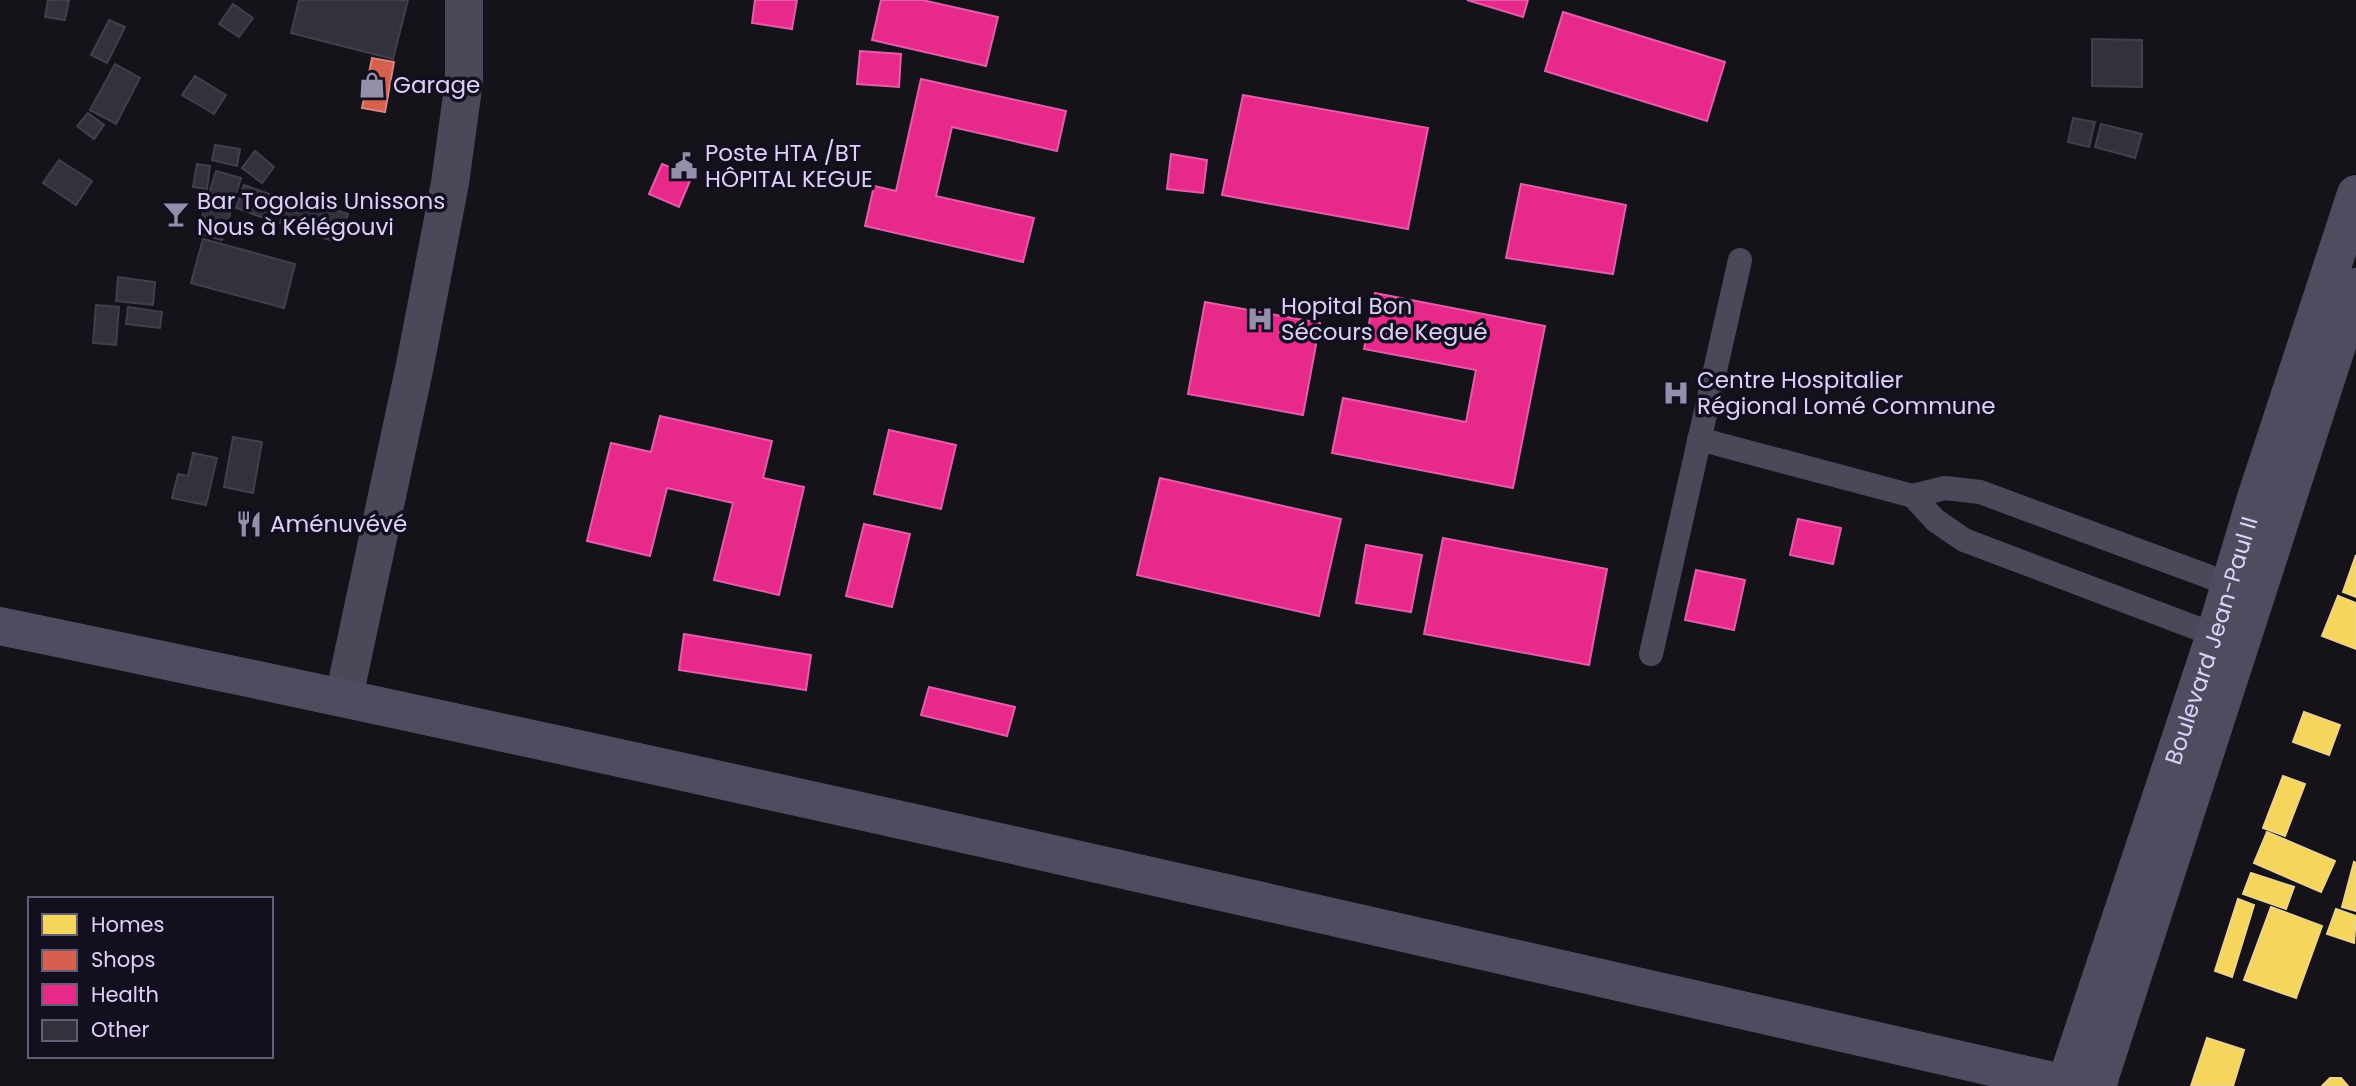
<svg xmlns="http://www.w3.org/2000/svg" width="2356" height="1086" font-family="Poppins,sans-serif">
<rect width="100%" height="100%" fill="#15121a"/>
<g fill="#f6d55c" stroke="#eed48b" stroke-width="2">
<polygon points="2356,555 2356,597 2343,592"/>
<polygon points="2338,596 2356,603 2356,649 2322,636"/>
<polygon points="2304,712 2340,725 2329,755 2293,742"/>
<polygon points="2283,776 2305,784 2285,836 2263,828"/>
<polygon points="2267,832 2335,861 2321,892 2254,863"/>
<polygon points="2354,862 2356,863 2356,911 2342,907"/>
<polygon points="2251,873 2294,887 2286,909 2243,894"/>
<polygon points="2238,899 2254,905 2232,977 2215,971"/>
<polygon points="2271,907 2322,926 2296,998 2244,980"/>
<polygon points="2336,909 2356,916 2354,943 2327,934"/>
<polygon points="2207,1038 2244,1050 2233,1086 2191,1086"/>
<polygon points="2330,1078 2341,1078 2348,1086 2322,1086"/>
</g>
<polygon fill="#d6604d" stroke="#d88281" stroke-width="2" points="372,58 394,62 385,112 362,108"/>
<g fill="#e7298a" stroke="#e45cab" stroke-width="2">
<polygon points="755,0 797,0 792,29 752,23"/>
<polygon points="881,0 922,0 998,17 986,66 872,40"/>
<polygon points="1467,0 1528,0 1523,17"/>
<polygon points="1563,12 1725,62 1707,121 1545,71"/>
<polygon points="860,51 901,54 899,87 857,84"/>
<polygon points="921,79 1066,111 1057,151 952,127 936,196 1034,218 1023,262 865,226 874,186 896,191"/>
<polygon points="1243,95 1428,128 1408,229 1222,195"/>
<polygon points="1171,154 1207,160 1203,193 1167,189"/>
<polygon points="662,164 692,176 679,207 649,194"/>
<polygon points="1521,184 1626,205 1613,274 1506,258"/>
<polygon points="1375,293 1545,326 1513,488 1332,453 1343,398 1466,422 1476,370 1364,349"/>
<polygon points="1205,302 1320,323 1303,415 1188,394"/>
<polygon points="660,416 772,441 763,478 804,487 779,595 714,580 733,503 667,488 650,556 587,541 611,443 651,452"/>
<polygon points="889,430 956,445 941,509 874,494"/>
<polygon points="1160,478 1341,519 1319,616 1137,575"/>
<polygon points="1798,519 1841,528 1833,564 1790,555"/>
<polygon points="864,524 910,534 892,607 846,596"/>
<polygon points="1443,538 1607,569 1589,665 1424,634"/>
<polygon points="1366,545 1422,555 1411,612 1356,603"/>
<polygon points="1696,570 1745,580 1734,630 1685,620"/>
<polygon points="684,634 811,655 806,690 679,670"/>
<polygon points="929,687 1015,707 1007,736 921,715"/>
</g>
<g fill="#34303c" stroke="#433e4d" stroke-width="2">
<polygon points="48,0 69,0 65,20 45,17"/>
<polygon points="299,0 408,0 393,59 291,33"/>
<polygon points="233,4 253,18 239,37 219,24"/>
<polygon points="109,20 125,27 107,63 91,55"/>
<polygon points="2092,39 2142,40 2142,87 2092,86"/>
<polygon points="115,64 140,78 116,124 90,110"/>
<polygon points="195,76 226,95 214,114 182,95"/>
<polygon points="88,113 104,125 94,139 77,126"/>
<polygon points="2073,118 2095,122 2089,147 2068,142"/>
<polygon points="2101,124 2142,134 2135,158 2095,147"/>
<polygon points="215,145 240,149 237,166 212,160"/>
<polygon points="255,151 274,167 262,183 242,168"/>
<polygon points="59,160 92,181 76,205 43,183"/>
<polygon points="197,164 210,166 207,189 193,187"/>
<polygon points="216,171 241,178 222,240 197,233"/>
<polygon points="244,185 283,199 275,222 236,208"/>
<polygon points="289,195 348,214 338,243 280,223"/>
<polygon points="203,239 295,264 284,308 191,283"/>
<polygon points="118,277 155,282 153,305 116,301"/>
<polygon points="96,305 119,307 116,345 93,343"/>
<polygon points="128,307 162,312 160,328 126,324"/>
<polygon points="233,437 262,442 253,493 224,487"/>
<polygon points="193,453 217,458 206,505 172,498 178,474 188,476"/>
</g>
<g fill="none" stroke-linecap="round" stroke-linejoin="round">
<g stroke="#4b485a" stroke-width="24">
<polyline points="1699,439 1913,496 1945,488 1980,492 2229,584"/>
<polyline points="1913,496 1935,520 1964,540 2215,635"/>
<polyline points="1651,654 1740,260"/>
</g>
<polyline stroke="#4b485a" stroke-width="38" points="344,697 415,365 450,183 464,81 464,0"/>
<g stroke="#504c60" stroke-width="38">
<path d="M0 626C691 769 1378 927 2066 1084L2100 1078"/>
<path id="s1" d="M2065 1086 2215 635 2255 501 2356 194"/>
<polyline points="2097,1086 2356,287"/>
</g>
</g>
<defs>
<g id="shop-bare" transform="scale(2.1)"><path d="M-5-2.5h2.3a2.7 3.5 0 0 1 5.4 0H5L5.5 6h-11ZM-1.5-2.5h3a1.5 2.3 0 0 0-3 0Z" fill="#968fab" stroke="#140f1e" stroke-width="2.5" paint-order="stroke"/></g>
<g id="civic-bare" transform="scale(2.1)"><path d="M-.6-6.5H3V-4.5H.6V-3L4-1V1h2V6H-6V1h2V-1L-.6-3ZM-1.2 2.5V6h2.4V2.5Z" fill="#968fab" stroke="#140f1e" stroke-width="2.5" paint-order="stroke"/></g>
<g id="bar-bare" transform="scale(2.1)"><path d="M-6-5H6L.8 .8V4.5H3.5V6h-7V4.5H-.8V.8Z" fill="#968fab" stroke="#140f1e" stroke-width="2.5" paint-order="stroke"/></g>
<g id="hospital-bare" transform="scale(2.1)"><path d="M-5-5h3v3.5h4V-5h3V5h-3V1.5h-4V5h-3Z" fill="#968fab" stroke="#140f1e" stroke-width="2.5" paint-order="stroke"/></g>
<g id="restaurant-bare" transform="scale(2.1)"><path d="M-5-6h1v4h1v-4h1v4h1v-4h1v5L-1.5 .5V6h-2V.5L-5-1ZM5-6V6H3V1.5H1.5Q1.5-4 5-6Z" fill="#968fab" stroke="#140f1e" stroke-width="2.5" paint-order="stroke"/></g>
</defs>
<g fill-rule="evenodd">
<use href="#shop-bare" x="372" y="85"/>
<use href="#civic-bare" x="684" y="166"/>
<use href="#bar-bare" x="176" y="214"/>
<use href="#hospital-bare" x="1260" y="319"/>
<use href="#hospital-bare" x="1676" y="393"/>
<use href="#restaurant-bare" x="249" y="524"/>
</g>
<g text-anchor="middle" stroke-width="7" stroke-linejoin="round" paint-order="stroke">
<g font-size="23" fill="#dcd2f9" stroke="#140f1e" text-anchor="start">
<text x="393" y="93">Garage</text>
<text x="705" y="161">Poste HTA /BT<tspan x="705" dy="26">HÔPITAL KEGUE</tspan></text>
<text x="197" y="209">Bar Togolais Unissons<tspan x="197" dy="26">Nous à Kélégouvi</tspan></text>
<text x="1281" y="314">Hopital Bon<tspan x="1281" dy="26">Sécours de Kegué</tspan></text>
<text x="1697" y="388">Centre Hospitalier<tspan x="1697" dy="26">Régional Lomé Commune</tspan></text>
<text x="270" y="532">Aménuvévé</text>
</g>
<g font-size="23" fill="#dcd2f9" stroke="#140f1e">
<text dy="8" stroke="none"><textPath href="#s1" startOffset="469">Boulevard Jean-Paul II</textPath></text>
</g>
</g>
<rect x="28" y="897" width="245" height="161" fill="#140f1e" stroke="#645d76" stroke-width="2"/>
<rect x="42" y="914" width="35" height="21" fill="#f6d55c" stroke="#645d76" stroke-width="2"/>
<text x="91" y="932" font-size="21" fill="#dcd2f9">Homes</text>
<rect x="42" y="950" width="35" height="21" fill="#d6604d" stroke="#645d76" stroke-width="2"/>
<text x="91" y="967" font-size="21" fill="#dcd2f9">Shops</text>
<rect x="42" y="984" width="35" height="21" fill="#e7298a" stroke="#645d76" stroke-width="2"/>
<text x="91" y="1002" font-size="21" fill="#dcd2f9">Health</text>
<rect x="42" y="1020" width="35" height="21" fill="#34303c" stroke="#645d76" stroke-width="2"/>
<text x="91" y="1037" font-size="21" fill="#dcd2f9">Other</text>
</svg>
